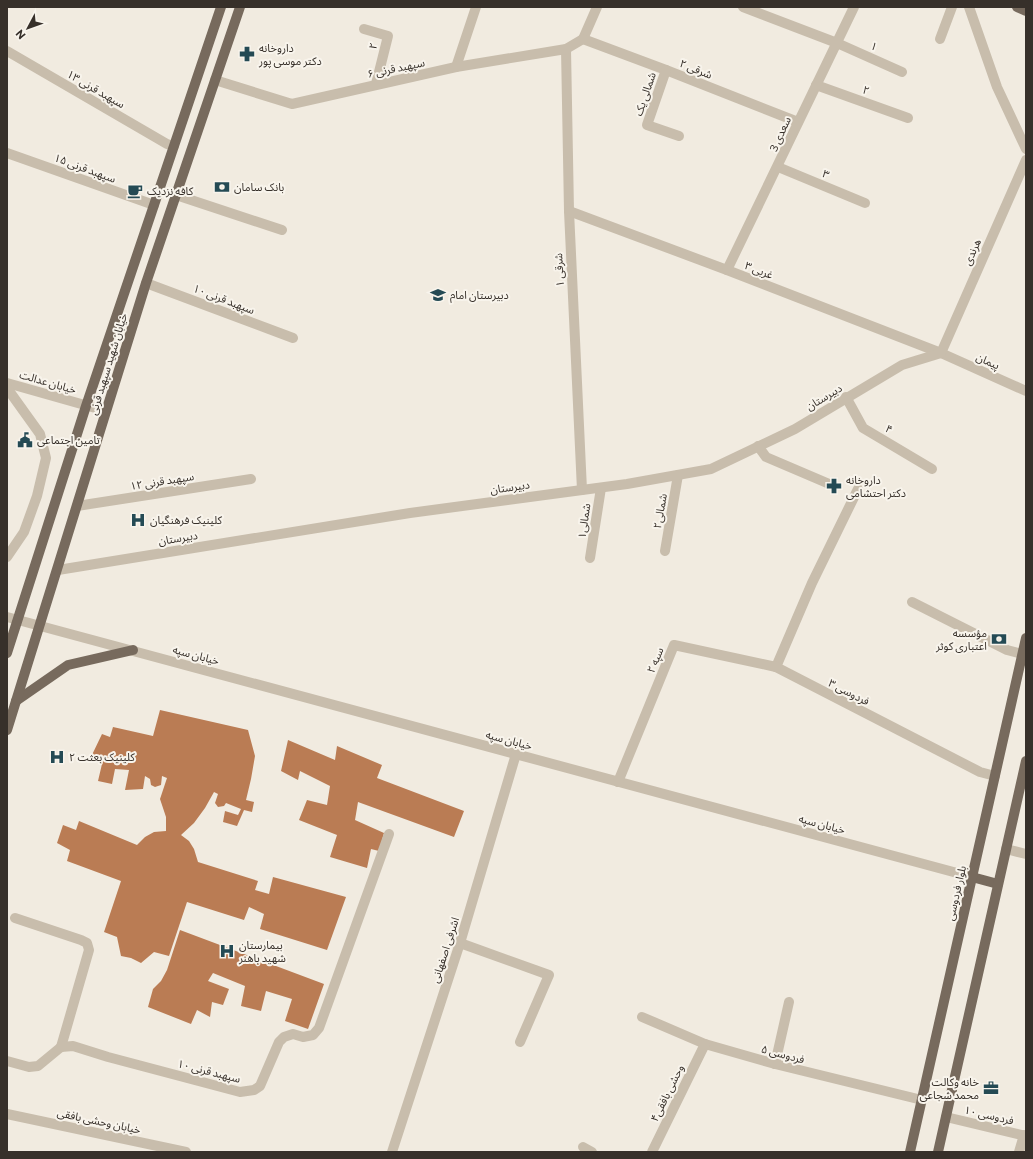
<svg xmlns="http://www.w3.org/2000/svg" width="1033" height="1159" font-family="Commissioner,'Noto Sans Arabic',sans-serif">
<rect width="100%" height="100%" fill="#f1ebe0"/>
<g fill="#ba7c54">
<polygon points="160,710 248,730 255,756 251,779 246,800 254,802 252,812 244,810 237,826 223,822 225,811 238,815 241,809 226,803 224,806 218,807 215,803 218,794 214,792 205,808 194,823 181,835 189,841 194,849 198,862 258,881 255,890 269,894 273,877 346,897 327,950 260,929 264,914 249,907 244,920 187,902 169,956 154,952 141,963 131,958 121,956 117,937 104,932 121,881 67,861 70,850 57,843 63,825 76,830 79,821 137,845 145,837 154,832 166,831 166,817 160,799 167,778 162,776 161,785 155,787 151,785 150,779 145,776 143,789 125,790 129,770 115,769 112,784 98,781 102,764 91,757 102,734 110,737 113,727 153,736"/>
<polygon points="288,740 335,760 337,746 382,765 377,778 464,811 454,837 358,802 355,820 384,833 379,851 371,849 367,868 330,857 337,835 299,820 307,800 327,805 330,786 300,771 298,780 281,771"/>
<polygon points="180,930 324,984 308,1029 285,1021 292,999 266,991 261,1011 241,1006 245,986 213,973 208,981 229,989 223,1005 212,1002 210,1017 197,1010 191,1024 148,1007 153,989 161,981 167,970"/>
</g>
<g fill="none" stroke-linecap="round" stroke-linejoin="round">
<g stroke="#c8bdac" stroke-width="10">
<polyline points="743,7 837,43 902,72"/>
<polyline points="969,7 997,87 1026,149"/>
<polyline points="364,29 388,36 376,84"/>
<polyline points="583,39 666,70 798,122"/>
<polyline points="583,39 597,7"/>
<polyline points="940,39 952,7"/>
<polyline points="566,49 569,211 582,490"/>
<polyline points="7,51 167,144 174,146"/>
<polyline points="456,67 476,7"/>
<polyline points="666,70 647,125 679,136"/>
<polyline points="215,80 292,104 456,67 566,49 583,39"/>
<polyline points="816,85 908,118"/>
<polyline points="7,153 154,205"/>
<polyline points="778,167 865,203"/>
<polyline points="176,195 282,230"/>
<polyline points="569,211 727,270 941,353 1026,391"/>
<polyline points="727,270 854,7"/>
<polyline points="146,283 293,338"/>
<polyline points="941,353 1026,160"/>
<polyline points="7,383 106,411"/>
<polyline points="7,388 40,434 46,458 37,496 24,532 7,557"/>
<polyline points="846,397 863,428 932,469"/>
<polyline points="758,446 766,457 834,486"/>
<polyline points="858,489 812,583 776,667 980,772 995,776"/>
<polyline points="77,506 251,479"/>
<polyline points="665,551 678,475"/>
<polyline points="590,558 601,488"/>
<polyline points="58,570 410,513 627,484 711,469 795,429 902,365 941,353"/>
<polyline points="912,602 1007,650 1022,654"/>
<polyline points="7,617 972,877"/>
<polyline points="618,782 674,645 776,667"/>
<polyline points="1006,849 1026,854"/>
<polyline points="15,918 81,940 87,943 89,950 61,1047"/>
<polyline points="460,943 549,975 520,1042"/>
<polyline points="642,1017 705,1044 775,1064 922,1100"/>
<polyline points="7,1061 29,1067 38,1066 61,1047 73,1046 108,1057 240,1092 254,1090 260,1086 279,1042 284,1037 293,1034 303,1037 313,1035 319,1028 389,834"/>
<polyline points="775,1064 789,1002"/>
<polyline points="7,1114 186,1152"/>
<polyline points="946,1117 1026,1136"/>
<polyline points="583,1147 592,1152"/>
<polyline points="392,1152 460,943 516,754"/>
<polyline points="652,1152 705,1044"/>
<polyline points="1019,1152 1024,1135"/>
</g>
<g stroke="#776a5d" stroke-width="10">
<polyline points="1017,7 1026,11"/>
<polyline points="7,653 86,406 221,7"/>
<polyline points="16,701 68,665 133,650"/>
<polyline points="7,730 146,283 240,7"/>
<polyline points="972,877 998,884"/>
<polyline points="910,1152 1026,638"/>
<polyline points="938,1152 1026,761"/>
</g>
</g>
<defs>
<g id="pharmacy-bare" transform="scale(1.2)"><path d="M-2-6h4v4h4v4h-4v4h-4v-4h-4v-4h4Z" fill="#244a54" stroke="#f8f4ec" stroke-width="2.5" paint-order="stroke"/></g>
<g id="bank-bare" transform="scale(1.2)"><path d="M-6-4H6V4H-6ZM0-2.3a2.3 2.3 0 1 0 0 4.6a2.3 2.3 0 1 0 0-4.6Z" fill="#244a54" stroke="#f8f4ec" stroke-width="2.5" paint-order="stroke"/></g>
<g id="cafe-bare" transform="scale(1.2)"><path d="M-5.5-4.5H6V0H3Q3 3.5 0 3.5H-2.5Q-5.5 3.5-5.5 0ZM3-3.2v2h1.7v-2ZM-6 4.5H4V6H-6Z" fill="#244a54" stroke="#f8f4ec" stroke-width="2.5" paint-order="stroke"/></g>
<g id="school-bare" transform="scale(1.2)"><path d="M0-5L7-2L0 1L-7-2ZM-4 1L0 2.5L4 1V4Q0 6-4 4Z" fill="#244a54" stroke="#f8f4ec" stroke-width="2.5" paint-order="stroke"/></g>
<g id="civic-bare" transform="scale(1.2)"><path d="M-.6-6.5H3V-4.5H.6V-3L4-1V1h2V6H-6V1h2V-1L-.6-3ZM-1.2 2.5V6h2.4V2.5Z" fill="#244a54" stroke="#f8f4ec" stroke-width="2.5" paint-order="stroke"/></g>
<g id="hospital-bare" transform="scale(1.2)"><path d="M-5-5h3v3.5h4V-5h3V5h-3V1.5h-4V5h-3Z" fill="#244a54" stroke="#f8f4ec" stroke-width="2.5" paint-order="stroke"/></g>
<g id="office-bare" transform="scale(1.2)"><path d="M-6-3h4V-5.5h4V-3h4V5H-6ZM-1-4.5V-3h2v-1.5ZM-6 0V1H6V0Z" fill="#244a54" stroke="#f8f4ec" stroke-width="2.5" paint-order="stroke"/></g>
</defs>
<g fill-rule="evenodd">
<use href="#pharmacy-bare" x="247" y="54"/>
<use href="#bank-bare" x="222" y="187"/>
<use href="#cafe-bare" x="135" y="191"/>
<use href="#school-bare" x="438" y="295"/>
<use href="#civic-bare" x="25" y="440"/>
<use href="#pharmacy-bare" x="834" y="486"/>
<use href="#hospital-bare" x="138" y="520"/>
<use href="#bank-bare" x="999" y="639"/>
<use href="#hospital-bare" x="57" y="757"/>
<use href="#hospital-bare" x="227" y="951"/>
<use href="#office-bare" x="991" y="1088"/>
</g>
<g text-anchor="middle" stroke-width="4" stroke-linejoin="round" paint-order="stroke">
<g font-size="11" fill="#37302a" stroke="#f8f4ec">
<text transform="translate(373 46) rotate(-76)" y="4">۲</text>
<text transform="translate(874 46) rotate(24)" y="4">۱</text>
<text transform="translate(396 68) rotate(-12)" y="4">سپهبد قرنی ۶</text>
<text transform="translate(696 69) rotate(22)" y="4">شرقی ۲</text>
<text transform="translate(96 89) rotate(30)" y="4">سپهبد قرنی ۱۳</text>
<text transform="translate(866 90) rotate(20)" y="4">۲</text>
<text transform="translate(645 94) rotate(-71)" y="4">شمالی یک</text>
<text transform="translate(780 134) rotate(-66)" y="4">سعدی 3</text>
<text transform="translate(85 168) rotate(20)" y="4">سپهبد قرنی ۱۵</text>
<text transform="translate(826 174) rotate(23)" y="4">۳</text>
<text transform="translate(972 252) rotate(-66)" y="4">هرندی</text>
<text transform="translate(559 270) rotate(-93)" y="4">شرقی ۱</text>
<text transform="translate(759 270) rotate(21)" y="4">۳ غربی</text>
<text transform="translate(224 299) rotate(21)" y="4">سپهبد قرنی ۱۰</text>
<text transform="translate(988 361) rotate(24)" y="4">پیمان</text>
<text transform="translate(108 364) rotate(-73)" y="4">خیابان شهید سپهبد قرنی</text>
<text transform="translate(48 382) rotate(16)" y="4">خیابان عدالت</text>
<text transform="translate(824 397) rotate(-31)" y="4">دبیرستان</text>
<text transform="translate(889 429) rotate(31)" y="4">۴</text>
<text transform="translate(162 481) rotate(-9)" y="4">سپهبد قرنی ۱۲</text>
<text transform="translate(510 487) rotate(-8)" y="4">دبیرستان</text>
<text transform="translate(660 511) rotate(-80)" y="4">شمالی۲</text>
<text transform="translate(584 521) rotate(-82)" y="4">شمالی۱</text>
<text transform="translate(178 538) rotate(-9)" y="4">دبیرستان</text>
<text transform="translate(196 655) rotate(15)" y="4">خیابان سپه</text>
<text transform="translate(655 660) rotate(-68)" y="4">سپه ۲</text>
<text transform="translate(849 692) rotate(27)" y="4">فردوسی ۳</text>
<text transform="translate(509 740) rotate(15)" y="4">خیابان سپه</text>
<text transform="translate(822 824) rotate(15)" y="4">خیابان سپه</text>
<text transform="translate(956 893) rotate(-77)" y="4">بلوار فردوسی</text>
<text transform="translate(445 950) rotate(-72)" y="4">اشرفی اصفهانی</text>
<text transform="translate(783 1054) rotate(15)" y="4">فردوسی ۵</text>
<text transform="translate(209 1071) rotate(14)" y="4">سپهبد قرنی ۱۰</text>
<text transform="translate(667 1093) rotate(-64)" y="4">وحشی بافقی۴</text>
<text transform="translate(989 1115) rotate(13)" y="4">فردوسی ۱۰</text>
<text transform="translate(99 1121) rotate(12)" y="4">خیابان وحشی بافقی</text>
</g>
<g font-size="11" fill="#37302a" stroke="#f8f4ec" text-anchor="start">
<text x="259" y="52">داروخانه<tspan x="259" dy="13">دکتر موسی پور</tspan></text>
<text x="234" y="191">بانک سامان</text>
<text x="147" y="195">کافه نزدیک</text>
<text x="450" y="299">دبیرستان امام</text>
<text x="37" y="444">تامین اجتماعی</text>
<text x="846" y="484">داروخانه<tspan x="846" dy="13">دکتر احتشامی</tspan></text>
<text x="150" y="524">کلینیک فرهنگیان</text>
<text x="987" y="637" text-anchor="end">مؤسسه<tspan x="987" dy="13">اعتباری کوثر</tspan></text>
<text x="69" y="761">کلینیک بعثت ۲</text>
<text x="239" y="949">بیمارستان<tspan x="239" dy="13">شهید باهنر</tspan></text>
<text x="979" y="1086" text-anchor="end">خانه وکالت<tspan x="979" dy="13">محمد شجاعی</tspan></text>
</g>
</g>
<rect width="1033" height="1159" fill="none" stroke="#37302a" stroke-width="16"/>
<g transform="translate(28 28) rotate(229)" stroke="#f8f4ec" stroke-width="3" paint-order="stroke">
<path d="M0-3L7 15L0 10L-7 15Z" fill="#37302a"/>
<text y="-6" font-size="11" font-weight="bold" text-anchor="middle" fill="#37302a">N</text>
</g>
</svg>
